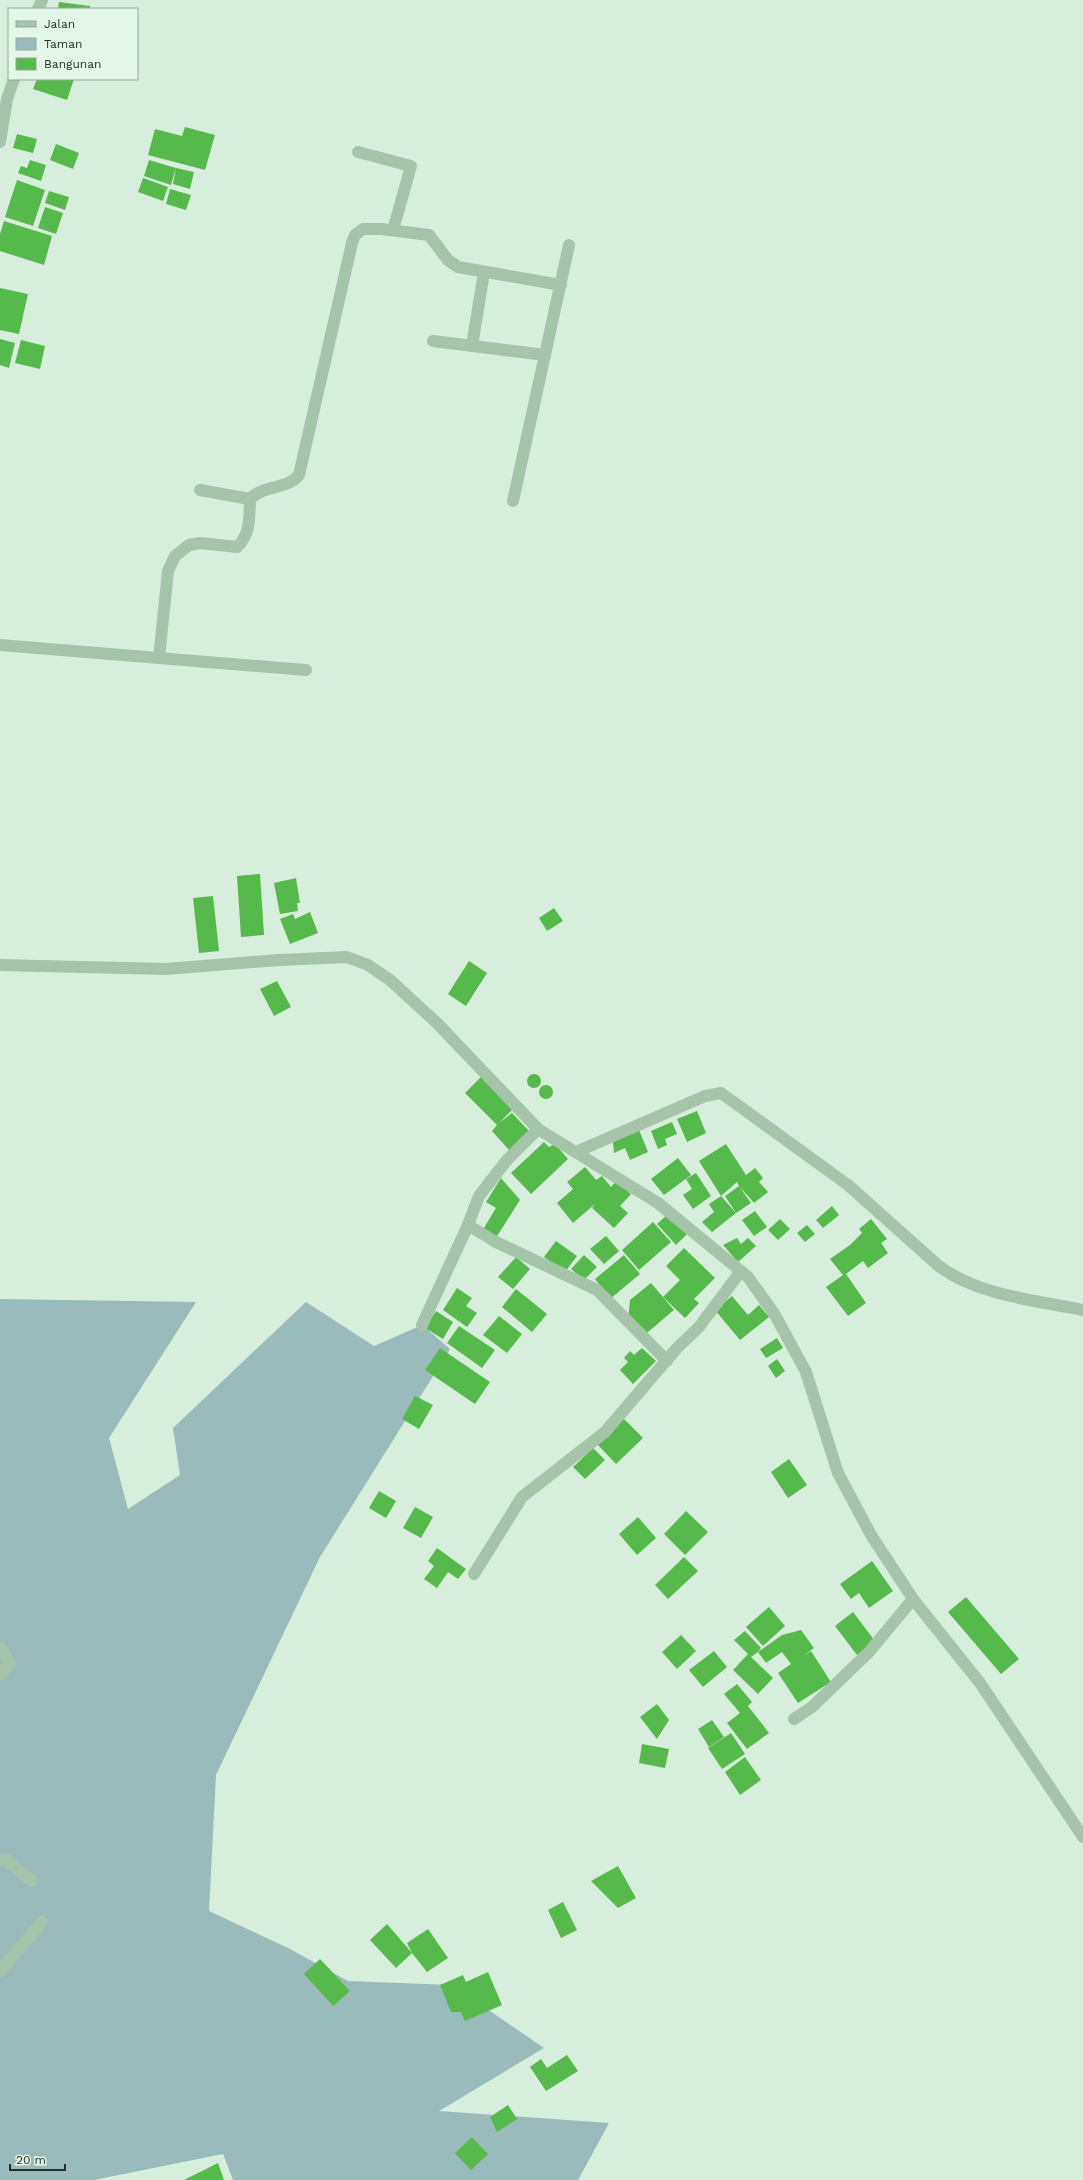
<svg xmlns="http://www.w3.org/2000/svg" width="1083" height="2180" font-family="'Work Sans',sans-serif">
<rect width="100%" height="100%" fill="#d8eedd"/>
<polygon fill="#9abbbb" points="0,1299 196,1302 109,1438 128,1509 180,1475 173,1428 306,1302 374,1346 422,1325 450,1349 320,1557 216,1775 209,1911 290,1949 348,1981 452,1985 544,2048 439,2111 609,2123 578,2180 233,2180 223,2154 94,2180 0,2180"/>
<g fill="#56b94b">
<polygon points="59,2 90,6 90,9 58,9"/>
<polygon points="37,79 74,79 67,100 33,89"/>
<polygon points="185,127 215,135 205,170 148,155 155,129 182,136"/>
<polygon points="17,134 37,139 33,153 13,148"/>
<polygon points="56,144 79,153 73,169 50,160"/>
<polygon points="30,160 46,165 41,181 18,173 21,166 27,168"/>
<polygon points="149,160 176,168 171,185 144,176"/>
<polygon points="176,168 194,172 190,189 173,184"/>
<polygon points="143,178 168,187 163,201 138,192"/>
<polygon points="17,180 45,190 33,226 5,217"/>
<polygon points="170,189 191,195 186,210 166,204"/>
<polygon points="49,191 69,197 65,210 45,203"/>
<polygon points="45,207 63,213 56,234 38,228"/>
<polygon points="4,221 52,236 44,265 0,251 0,234"/>
<polygon points="0,288 28,294 19,334 0,330"/>
<polygon points="0,339 15,343 9,368 0,365"/>
<polygon points="21,340 45,346 40,369 15,363"/>
<polygon points="260,874 264,935 241,937 237,876"/>
<polygon points="296,878 300,903 297,903 298,911 280,914 274,883"/>
<polygon points="213,896 219,951 199,953 193,898"/>
<polygon points="554,908 563,921 547,931 539,918"/>
<polygon points="310,912 318,933 290,944 280,919 293,914 295,919"/>
<polygon points="469,961 487,973 466,1006 448,994"/>
<polygon points="277,981 291,1007 274,1016 260,989"/>
<circle cx="534" cy="1081" r="7"/>
<polygon points="483,1075 515,1107 499,1123 512,1113 530,1132 510,1151 492,1131 497,1125 465,1093"/>
<circle cx="546" cy="1092" r="7"/>
<polygon points="697,1111 706,1133 687,1142 677,1119"/>
<polygon points="672,1122 677,1134 665,1139 667,1145 658,1149 651,1131"/>
<polygon points="639,1130 648,1152 630,1160 625,1148 614,1153 613,1142"/>
<polygon points="544,1142 549,1147 555,1144 568,1159 531,1194 511,1173"/>
<polygon points="726,1144 746,1175 755,1168 763,1178 759,1182 768,1192 754,1203 739,1186 751,1203 736,1213 725,1196 739,1186 737,1182 721,1196 736,1213 712,1232 702,1222 714,1212 709,1204 721,1196 699,1161"/>
<polygon points="678,1158 691,1175 664,1195 651,1179"/>
<polygon points="585,1167 596,1180 602,1176 611,1187 616,1181 631,1194 620,1206 628,1213 614,1228 592,1208 595,1204 573,1223 557,1203 573,1189 567,1182"/>
<polygon points="696,1173 711,1196 693,1209 683,1195 692,1189 686,1179"/>
<polygon points="501,1178 520,1200 494,1241 481,1233 496,1208 486,1202"/>
<polygon points="832,1206 839,1215 823,1228 816,1220"/>
<polygon points="755,1211 767,1227 754,1236 742,1220"/>
<polygon points="669,1213 688,1233 676,1245 657,1224"/>
<polygon points="780,1219 790,1229 778,1240 768,1230"/>
<polygon points="871,1219 887,1239 881,1243 888,1253 868,1268 863,1261 846,1274 866,1303 848,1316 826,1287 843,1275 830,1259 850,1245 862,1233 859,1229"/>
<polygon points="653,1222 671,1242 639,1270 622,1250"/>
<polygon points="807,1225 815,1234 805,1242 797,1233"/>
<polygon points="606,1236 619,1251 604,1264 590,1249"/>
<polygon points="737,1238 741,1244 748,1238 756,1246 738,1262 723,1245"/>
<polygon points="556,1241 577,1256 565,1272 544,1257"/>
<polygon points="684,1248 715,1278 694,1299 699,1303 685,1318 663,1297 680,1280 666,1266"/>
<polygon points="584,1255 597,1267 584,1280 571,1269"/>
<polygon points="624,1255 640,1274 610,1299 595,1279"/>
<polygon points="516,1257 530,1269 513,1289 498,1277"/>
<polygon points="651,1283 674,1310 642,1337 628,1321 630,1300"/>
<polygon points="457,1288 472,1298 466,1306 477,1313 467,1327 443,1310"/>
<polygon points="516,1289 547,1314 532,1332 502,1307"/>
<polygon points="732,1296 748,1315 759,1305 769,1317 740,1340 715,1310"/>
<polygon points="436,1311 453,1322 443,1339 425,1328"/>
<polygon points="499,1316 522,1334 507,1353 483,1335"/>
<polygon points="459,1326 495,1350 482,1368 447,1343"/>
<polygon points="777,1338 783,1348 766,1358 760,1349"/>
<polygon points="440,1348 490,1382 475,1404 425,1370"/>
<polygon points="642,1348 656,1361 633,1384 620,1370 628,1362 624,1358 630,1351 634,1355"/>
<polygon points="777,1359 785,1371 776,1378 768,1366"/>
<polygon points="415,1396 433,1405 419,1429 402,1419"/>
<polygon points="623,1418 643,1438 616,1464 597,1444"/>
<polygon points="593,1448 605,1460 585,1479 573,1467"/>
<polygon points="789,1459 807,1485 788,1498 771,1472"/>
<polygon points="379,1491 396,1501 386,1518 369,1508"/>
<polygon points="415,1507 433,1517 421,1538 403,1528"/>
<polygon points="686,1511 708,1532 685,1555 664,1534"/>
<polygon points="638,1517 656,1538 637,1555 619,1534"/>
<polygon points="437,1548 466,1569 458,1579 448,1572 437,1588 424,1579 434,1566 428,1561"/>
<polygon points="684,1557 698,1571 668,1599 655,1585"/>
<polygon points="872,1561 893,1591 869,1608 859,1593 851,1599 840,1584"/>
<polygon points="966,1597 1019,1659 1001,1674 948,1612"/>
<polygon points="769,1607 785,1626 763,1646 746,1627"/>
<polygon points="853,1612 875,1641 857,1655 835,1626"/>
<polygon points="801,1630 814,1648 803,1656 811,1651 831,1682 798,1703 778,1673 791,1664 782,1652 766,1663 758,1652 751,1657 773,1678 758,1694 733,1670 748,1654 734,1640 745,1631 761,1648 758,1652 782,1635"/>
<polygon points="681,1635 696,1651 677,1669 662,1652"/>
<polygon points="714,1651 727,1667 703,1687 689,1670"/>
<polygon points="737,1684 752,1702 748,1706 769,1733 747,1749 727,1723 740,1713 724,1694"/>
<polygon points="657,1704 669,1720 657,1739 640,1717"/>
<polygon points="712,1720 724,1737 709,1747 698,1729"/>
<polygon points="731,1733 745,1754 722,1769 708,1748"/>
<polygon points="642,1744 669,1749 665,1768 639,1763"/>
<polygon points="745,1757 761,1780 740,1795 725,1772"/>
<polygon points="618,1866 636,1898 618,1908 591,1881"/>
<polygon points="563,1902 577,1930 561,1938 548,1910"/>
<polygon points="387,1924 412,1953 407,1943 428,1929 448,1958 427,1972 412,1953 396,1968 370,1940"/>
<polygon points="320,1959 350,1991 333,2006 304,1974"/>
<polygon points="488,1972 502,2005 465,2021 461,2012 451,2012 440,1985 463,1975 466,1982"/>
<polygon points="567,2055 578,2071 546,2091 530,2067 541,2059 547,2068"/>
<polygon points="508,2105 517,2119 497,2132 490,2117"/>
<polygon points="472,2137 488,2154 471,2170 455,2153"/>
<polygon points="218,2163 224,2180 184,2180"/>
</g>
<g fill="none" stroke-linecap="round" stroke-linejoin="round">
<g stroke="#a6c4aa" stroke-width="12">
<polyline points="38,9 42,0"/>
<polyline points="0,142 7,99 14,79"/>
<polyline points="358,152 411,166 393,230"/>
<polyline points="433,341 545,355"/>
<polyline points="472,346 484,272"/>
<polyline points="200,490 250,499"/>
<polyline points="513,501 569,245"/>
<polyline points="0,645 306,670"/>
<path d="M159 658 168 571 175 556 189 545 200 543 237 547C251 534 249 517 250 499 265 484 287 490 299 475L352 243 355 235 363 229H382L429 235 448 260 458 267 561 285"/>
<polyline points="0,965 166,969 279,960 347,957 368,965 390,980 437,1023 538,1129 658,1203 748,1277 775,1315 806,1372 838,1473 871,1535 913,1599 980,1683 1083,1837"/>
<path d="M576 1152 705 1096 721 1093 848 1185 940 1267C981 1296 1034 1300 1083 1310"/>
<polyline points="468,1225 494,1241 597,1290 667,1361"/>
<polyline points="422,1325 468,1225 479,1196 507,1160 538,1129"/>
<polyline points="474,1574 522,1497 605,1432 677,1348 699,1327 741,1271"/>
<polyline points="0,1647 10,1663 0,1675"/>
<polyline points="794,1719 812,1707 869,1652 913,1599"/>
<polyline points="0,1860 6,1860 32,1881"/>
<polyline points="0,1971 42,1922"/>
</g>
</g>
<rect x="8" y="8" width="130" height="72" fill="#e4f6e8" stroke="#98a79a"/>
<rect x="16" y="21" width="20" height="6" fill="#a6c4aa" stroke="#98a79a"/>
<text x="44" y="28" font-size="12" fill="#263126">Jalan</text>
<rect x="16" y="38" width="20" height="12" fill="#9abbbb" stroke="#98a79a"/>
<text x="44" y="48" font-size="12" fill="#263126">Taman</text>
<rect x="16" y="58" width="20" height="12" fill="#56b94b" stroke="#98a79a"/>
<text x="44" y="68" font-size="12" fill="#263126">Bangunan</text>
<path d="M10 2164v6h55v-6" fill="none" stroke="#263126" stroke-width="2"/>
<text x="16" y="2164" font-size="12" fill="#263126" stroke="#e4f6e8" stroke-width="3" paint-order="stroke">20 m</text>
</svg>
